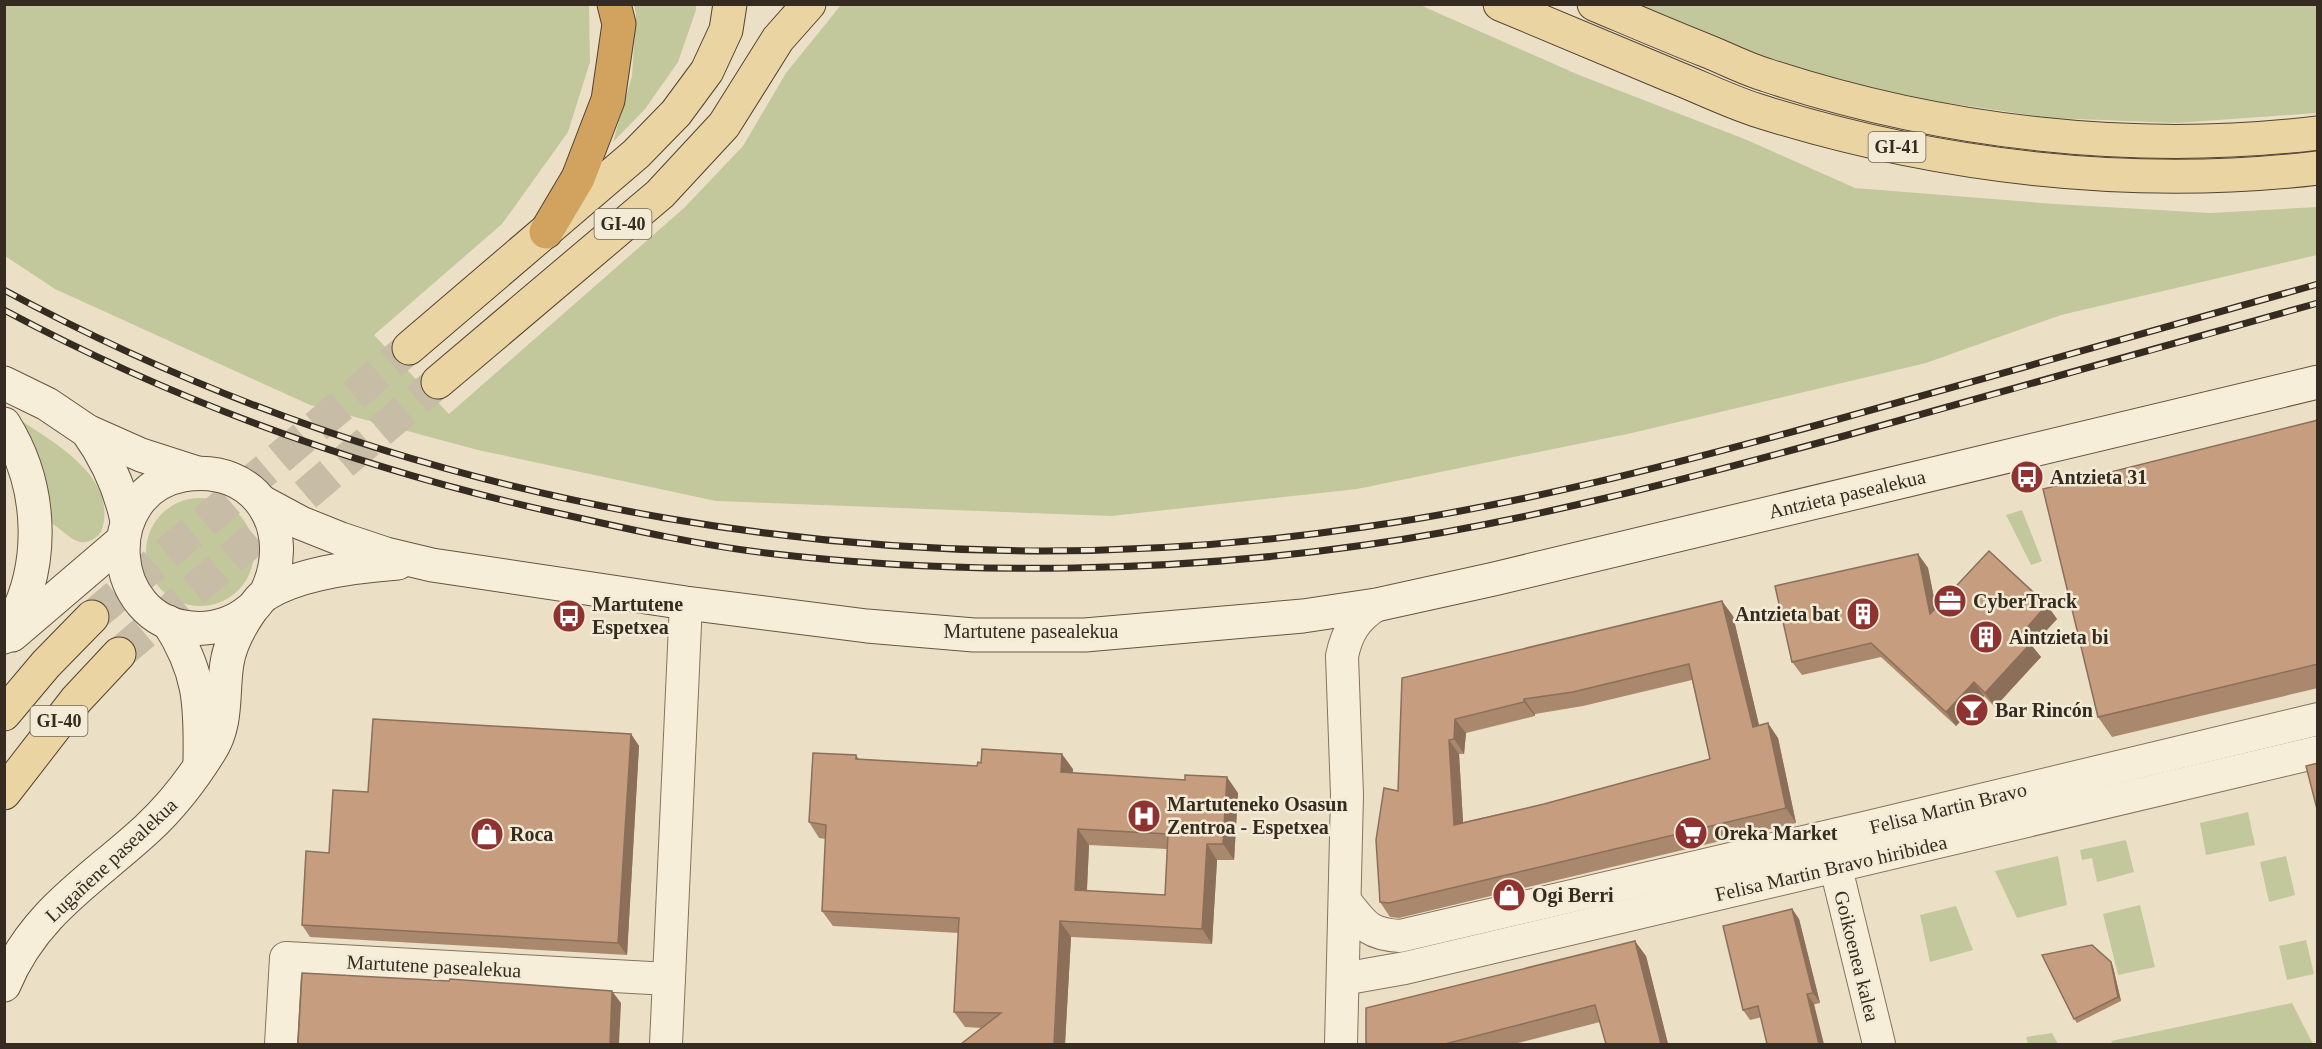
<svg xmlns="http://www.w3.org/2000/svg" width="2322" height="1049" font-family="Georgia,serif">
<rect width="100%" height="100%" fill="#ebe0c6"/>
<g fill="#c2c89b">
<polygon points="4,5 589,5 590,62 568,132 502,224 374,335 449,414 684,208 743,146 786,73 841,5 1420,5 1579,75 1747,140 1855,188 2055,204 2210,213 2317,207 2317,255 2061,315 1926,363 1632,433 1357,489 1111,516 716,501 478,450 310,405 55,289 5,256"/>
<polygon points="634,5 696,5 696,10 678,62 645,109 613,142 632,76 636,14"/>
<polygon points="1613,5 2317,5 2317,113 2176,123 2051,118 1926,100 1801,71"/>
<path d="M20 420C55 443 118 478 102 529 100 537 88 544 80 542 68 539 62 528 50 523 50 478 39 459 17 421Z"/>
<circle cx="200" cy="552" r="54"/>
<polygon points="2022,510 2042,561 2031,565 2006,515"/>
<polygon points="2248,812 2255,845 2206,855 2200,823"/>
<polygon points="2126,840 2134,872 2097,882 2092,858 2082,860 2080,850"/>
<polygon points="2058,856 2067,905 2017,918 1995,871"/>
<polygon points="2286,856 2295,895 2269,902 2260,862"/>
<polygon points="2140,905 2155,967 2118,975 2103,914"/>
<polygon points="1956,906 1973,950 1930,962 1920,915"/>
<polygon points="2306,940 2314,974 2287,980 2279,946"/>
<polygon points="2292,1003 2313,1044 2113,1044 2111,1041"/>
<polygon points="2052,1033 2058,1044 2028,1044 2026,1037"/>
</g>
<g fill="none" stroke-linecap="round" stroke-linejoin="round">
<g stroke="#c7bca5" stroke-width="33" stroke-dasharray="33 16" stroke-linecap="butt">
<polyline points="92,617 409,348"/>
<polyline points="119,654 438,382"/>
</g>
<g stroke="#85735d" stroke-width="34">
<g id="minor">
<polyline points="1836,868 1879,1044"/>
<path d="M1345 901C1364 925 1368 934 1400 936L1868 827 2318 719"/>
<polyline points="1343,979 1405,968 2318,752"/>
<polyline points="281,1044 286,958 669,979"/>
<polyline points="666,1044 686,603"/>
<path d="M1341 1044 1347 795 1342 656C1347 632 1356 618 1376 605"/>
</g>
</g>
<g stroke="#675441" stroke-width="35">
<g id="secondary">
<polyline points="4,383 47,404 87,431 141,455 197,473"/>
<path d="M4 424C44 488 47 573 4 637"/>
<path d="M87 431C107 459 120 487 127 521"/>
<polyline points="262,502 301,523 341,539 386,554 432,565 686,603 867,626 974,635 1085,635 1303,616 1376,605 1494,579 2318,382"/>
<path d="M265 595C298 531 257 462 183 475 98 491 106 621 191 628 212 630 233 624 250 610 256 606 259 598 266 594 299 573 358 566 398 563"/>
<path d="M168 622C200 671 201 704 200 761"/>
<polyline points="12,635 122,541"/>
<path d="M4 985C34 912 93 879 147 829 172 806 192 780 210 751 228 724 222 693 227 663 230 643 240 626 251 610"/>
</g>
</g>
<g stroke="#534231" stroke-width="35">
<g id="primary">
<path d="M1500 4C1558 28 1615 52 1672 76 1700 87 1728 101 1756 110 1935 167 2131 190 2318 168"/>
<path d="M1594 4C1632 20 1669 36 1707 51 1727 59 1746 69 1766 75 1942 133 2134 155 2318 133"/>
<polyline points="409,348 636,154 676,113 707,71 726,30 730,4"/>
<polyline points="438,382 660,194 724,125 778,39 809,4"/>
<polyline points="4,714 46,664 92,617"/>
<polyline points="4,793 76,700 119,654"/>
</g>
</g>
<g stroke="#534231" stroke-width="35">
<polyline id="motorway" points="546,232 578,178 608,100 619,24 614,4"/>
</g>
<use href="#minor" stroke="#f6eed9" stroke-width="32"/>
<use href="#secondary" stroke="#f6eed9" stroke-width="33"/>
<use href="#primary" stroke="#ead5a2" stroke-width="33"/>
<use href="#motorway" stroke="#d2a25f" stroke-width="33"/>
<g stroke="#362b20" stroke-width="7">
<g id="rail">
<path d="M4 290C416 513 902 596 1364 527 1519 505 1670 465 1821 424 1987 378 2152 331 2318 284"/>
<path d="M4 310C182 405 370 472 566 515 632 530 699 545 766 553 961 576 1170 573 1365 545 1527 522 1686 479 1844 436 2002 392 2160 348 2318 303"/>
</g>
</g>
<use href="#rail" stroke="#f3ebd5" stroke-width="4.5" stroke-dasharray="14" stroke-linecap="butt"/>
</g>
<g fill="#aa886d" fill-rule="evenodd">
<polygon points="2318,420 2318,688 2112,737 2098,717"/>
<polygon points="1918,554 1928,568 1936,608 2047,605 2057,619 2032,646 2041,657 1995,707 1984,696 1956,726 1881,657 1802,675 1792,662"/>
<path d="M1733 616 1759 725 1778 738 1796 823 1399 918 1390 917 1380 902 1398 791 1402 678ZM1692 680 1710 759 1544 804 1463 822 1459 754H1464L1466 733 1535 716V714L1583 706Z"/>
<polygon points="631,734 639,746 627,955 310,937 302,925 329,853 368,792"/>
<path d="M856 755 859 759 977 766 1073 769V773L1238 793 1234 860H1217L1212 944 1071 937 1065 1044H961L982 1028 965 1027 954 1012 959 933 833 926 822 911 826 839 819 838 809 822ZM1089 845 1167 849 1165 895 1087 891Z"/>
<polygon points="1792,909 1799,919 1820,1003 1750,1020 1743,1010"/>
<polygon points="1646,956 1668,1044 1606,1044 1600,1022 1514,1044 1366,1044"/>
<polygon points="2111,962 2113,967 2121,1001 2077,1023 2074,1019"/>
</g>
<g fill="#8b6f59">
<polygon points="1918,554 1928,568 1940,628 1930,614"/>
<polygon points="1722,601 1733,616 1763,742 1753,727"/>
<polygon points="2047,605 2057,619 2032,646 2041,657 1995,707 1985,693 2021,634"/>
<polygon points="1974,682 1984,696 1956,726 1946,712"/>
<polygon points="1524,699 1535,714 1535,716 1524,702"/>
<polygon points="1455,719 1466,733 1464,754 1454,739"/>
<polygon points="1768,723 1778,738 1796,823 1786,808"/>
<polygon points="631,734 639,746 627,955 618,943"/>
<polygon points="1449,740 1459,754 1464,839 1454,825"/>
<polygon points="1062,754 1073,769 1071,788 1061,772"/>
<polygon points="1227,777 1238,793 1234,860 1223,844"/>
<polygon points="1078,829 1089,845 1086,906 1075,890"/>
<polygon points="1207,844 1217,860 1212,944 1202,929"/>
<polygon points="1792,909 1799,919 1820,1003 1813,993"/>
<polygon points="1060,921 1071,937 1065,1044 1054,1044"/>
<polygon points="1635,941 1646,956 1668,1044 1661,1044"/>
<polygon points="2111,962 2113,967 2121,1001 2118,997"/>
<polygon points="612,991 621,1003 619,1044 610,1044"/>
<polygon points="1807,994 1814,1004 1824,1044 1819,1044"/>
</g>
<g fill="#c69e7f" stroke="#8b6f59" stroke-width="1.5" fill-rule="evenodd">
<polygon points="2318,420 2318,664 2098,717 2043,489"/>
<polygon points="1989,551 2047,605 2021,634 2031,643 1985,693 1974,682 1946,712 1871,643 1792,662 1775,586 1918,554 1930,614"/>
<path d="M1722 601 1753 727 1768 723 1786 808 1389 903 1380 902 1376 840 1384 788 1398 791 1402 678ZM1689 664 1710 759 1544 804 1454 825 1449 740 1454 739 1455 719 1524 702V699L1573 692Z"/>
<polygon points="373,719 631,734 618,943 302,925 306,851 329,853 333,790 368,792"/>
<path d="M982 749 1062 754 1061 772 1185 780V775L1227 777 1223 844H1207L1202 929 1060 921 1054 1044H961L1001 1013 954 1012 959 918 822 911 826 825 809 822 813 753 856 755V759L977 766 978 762 981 763ZM1078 829 1168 834 1165 895 1075 890Z"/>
<polygon points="2318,763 2318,813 2306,766"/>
<polygon points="1792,909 1813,993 1807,994 1819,1044 1767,1044 1758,1006 1743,1010 1723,926"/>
<polygon points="1635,941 1661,1044 1606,1044 1595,1005 1445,1044 1366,1044 1366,1008"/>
<polygon points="2092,945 2111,962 2118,997 2074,1019 2042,955"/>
<polygon points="302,973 449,981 450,979 612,991 610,1044 298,1044"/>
</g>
<defs>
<g id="bus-disc" transform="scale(1.725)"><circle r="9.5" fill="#8f3332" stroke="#f3ebd5"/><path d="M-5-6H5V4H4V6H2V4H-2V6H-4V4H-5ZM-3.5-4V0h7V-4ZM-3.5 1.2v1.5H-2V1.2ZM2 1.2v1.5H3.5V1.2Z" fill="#fff"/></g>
<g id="office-disc" transform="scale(1.725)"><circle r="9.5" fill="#8f3332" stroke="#f3ebd5"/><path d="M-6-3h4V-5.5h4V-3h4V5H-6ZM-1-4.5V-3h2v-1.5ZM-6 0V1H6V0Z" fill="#fff"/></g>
<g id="building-disc" transform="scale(1.725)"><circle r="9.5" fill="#8f3332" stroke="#f3ebd5"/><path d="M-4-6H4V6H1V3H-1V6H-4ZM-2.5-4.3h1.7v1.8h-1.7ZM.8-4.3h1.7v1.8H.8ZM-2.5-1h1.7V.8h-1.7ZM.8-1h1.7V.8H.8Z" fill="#fff"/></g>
<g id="bar-disc" transform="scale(1.725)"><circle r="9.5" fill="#8f3332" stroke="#f3ebd5"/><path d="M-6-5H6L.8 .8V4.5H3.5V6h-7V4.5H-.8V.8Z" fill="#fff"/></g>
<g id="hospital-disc" transform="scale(1.725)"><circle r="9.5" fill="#8f3332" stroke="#f3ebd5"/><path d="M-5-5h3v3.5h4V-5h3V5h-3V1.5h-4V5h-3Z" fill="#fff"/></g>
<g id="supermarket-disc" transform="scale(1.725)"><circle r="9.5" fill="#8f3332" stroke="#f3ebd5"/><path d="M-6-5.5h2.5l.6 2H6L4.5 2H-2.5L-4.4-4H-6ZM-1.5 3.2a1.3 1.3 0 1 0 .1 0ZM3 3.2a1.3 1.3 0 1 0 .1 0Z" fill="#fff"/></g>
<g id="shop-disc" transform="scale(1.725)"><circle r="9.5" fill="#8f3332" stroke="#f3ebd5"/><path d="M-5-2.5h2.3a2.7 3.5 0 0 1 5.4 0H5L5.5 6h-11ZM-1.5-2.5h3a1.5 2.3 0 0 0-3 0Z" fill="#fff"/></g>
</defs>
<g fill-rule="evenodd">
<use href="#bus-disc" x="2027" y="477"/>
<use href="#office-disc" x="1950" y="601"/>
<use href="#building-disc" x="1863" y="614"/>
<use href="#bus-disc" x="569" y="616"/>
<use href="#building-disc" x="1986" y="637"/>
<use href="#bar-disc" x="1972" y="710"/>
<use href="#hospital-disc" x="1144" y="816"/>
<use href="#supermarket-disc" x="1691" y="833"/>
<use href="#shop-disc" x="487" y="834"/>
<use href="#shop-disc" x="1509" y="895"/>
</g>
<g text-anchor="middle" stroke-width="5" stroke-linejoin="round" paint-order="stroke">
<g fill="#f3ebd5" stroke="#6f6556" stroke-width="1.5">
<rect x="1868.5" y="132" width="57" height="30" rx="4.5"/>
<rect x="594.5" y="209" width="57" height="30" rx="4.5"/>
<rect x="30.5" y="706" width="57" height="30" rx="4.5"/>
</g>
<g font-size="18" font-weight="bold" fill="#362b20">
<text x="1897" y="153">GI-41</text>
<text x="623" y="230">GI-40</text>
<text x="59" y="727">GI-40</text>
</g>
<g font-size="20" font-weight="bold" fill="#362b20" stroke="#f3ebd5" text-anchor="start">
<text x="2050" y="484">Antzieta 31</text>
<text x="1973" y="608">CyberTrack</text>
<text x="592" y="611">Martutene<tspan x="592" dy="23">Espetxea</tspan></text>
<text x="1840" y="621" text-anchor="end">Antzieta bat</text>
<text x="2009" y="644">Aintzieta bi</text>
<text x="1995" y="717">Bar Rincón</text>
<text x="1167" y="811">Martuteneko Osasun<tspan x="1167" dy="23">Zentroa - Espetxea</tspan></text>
<text x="1714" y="840">Oreka Market</text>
<text x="510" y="841">Roca</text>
<text x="1532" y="902">Ogi Berri</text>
</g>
<g font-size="20" fill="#362b20" stroke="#f3ebd5">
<text transform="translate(1847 494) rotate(-13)" y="7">Antzieta pasealekua</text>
<text x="1031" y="638">Martutene pasealekua</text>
<text transform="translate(1948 808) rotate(-14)" y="7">Felisa Martin Bravo</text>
<text transform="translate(111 860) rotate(-43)" y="7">Lugañene pasealekua</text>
<text transform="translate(1831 868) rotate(-13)" y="7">Felisa Martin Bravo hiribidea</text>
<text transform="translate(1857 956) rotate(76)" y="7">Goikoenea kalea</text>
<text transform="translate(434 966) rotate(3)" y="7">Martutene pasealekua</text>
</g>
</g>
<rect width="2322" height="1049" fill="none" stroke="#362b20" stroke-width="12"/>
</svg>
